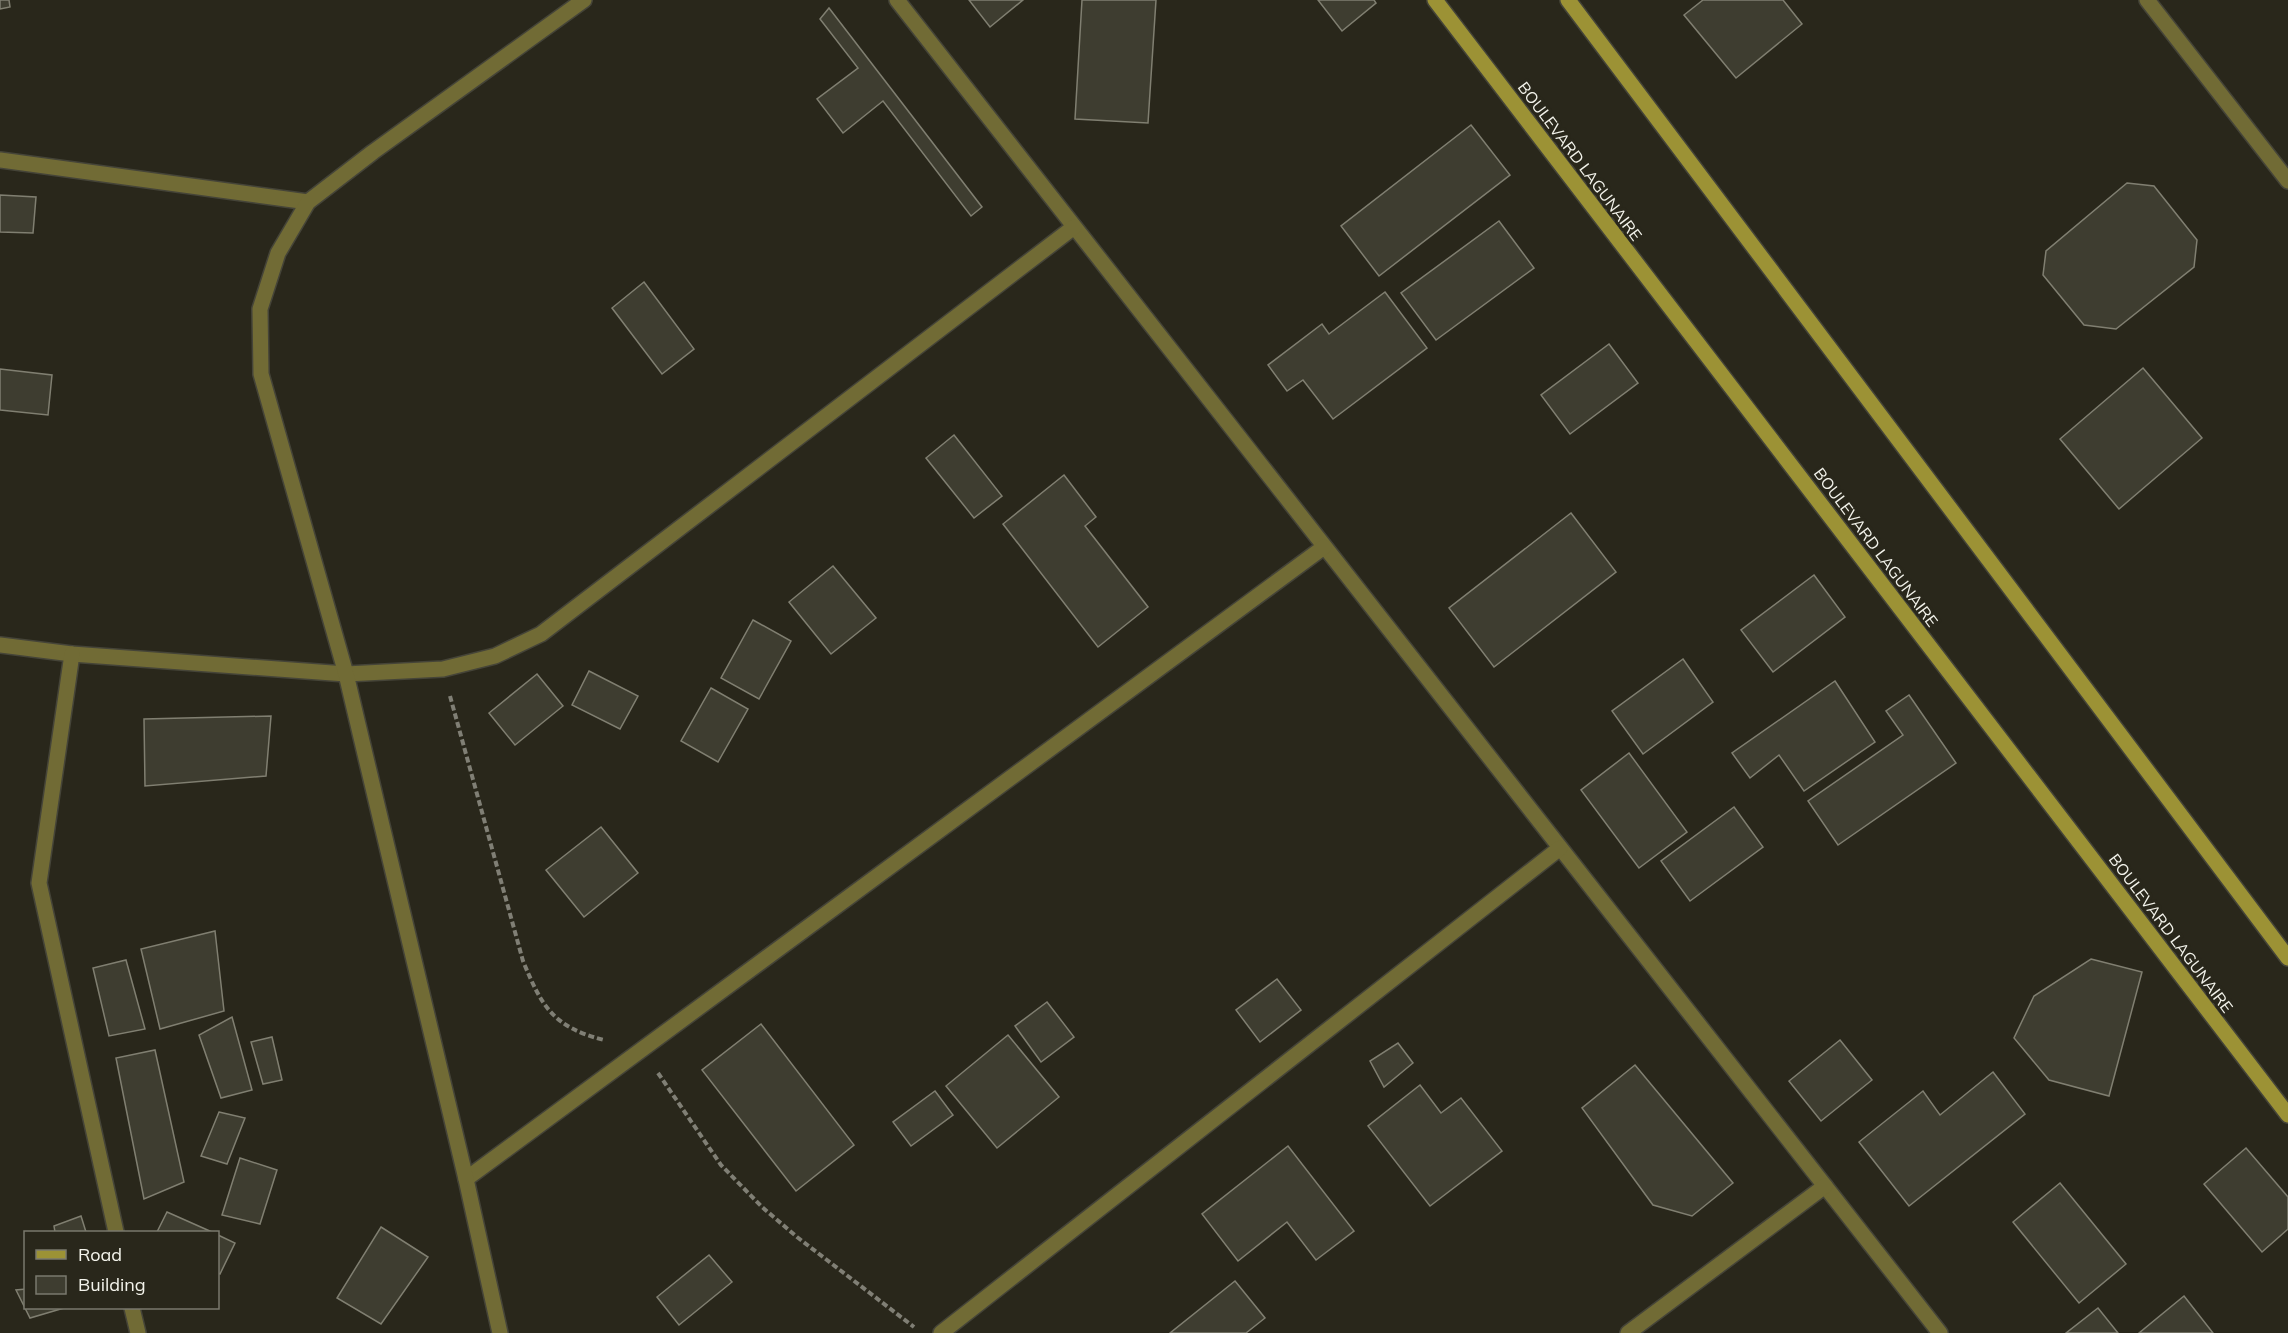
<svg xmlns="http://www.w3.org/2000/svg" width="2288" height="1333" font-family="Mulish,sans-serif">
<rect width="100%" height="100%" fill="#29271b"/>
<g fill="#3e3d30" stroke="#807f71" stroke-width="1.5">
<polygon points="0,0 9,0 10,7 0,9"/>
<polygon points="969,0 1023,0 990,27"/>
<polygon points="1082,0 1156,0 1148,123 1075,119"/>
<polygon points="1318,0 1374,0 1376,3 1342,31"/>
<polygon points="1703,0 1783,0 1802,24 1736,78 1684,15"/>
<polygon points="829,8 982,207 971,216 883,101 843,133 817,99 858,68 820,19"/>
<polygon points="1471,125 1510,175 1379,276 1341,226"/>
<polygon points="2127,183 2154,186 2197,240 2194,267 2116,329 2084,325 2043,275 2046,251"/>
<polygon points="0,195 36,197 33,233 0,232"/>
<polygon points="1499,221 1534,268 1436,340 1401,293"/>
<polygon points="644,282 694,349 662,374 612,308"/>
<polygon points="1385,292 1427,348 1333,419 1303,380 1287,391 1268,365 1322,324 1329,334"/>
<polygon points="1609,344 1638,383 1570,434 1541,395"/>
<polygon points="2143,368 2202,438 2119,509 2060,439"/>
<polygon points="0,369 52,375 48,415 0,410"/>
<polygon points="954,435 1002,496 974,518 926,458"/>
<polygon points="1064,475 1096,517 1085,526 1148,607 1098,647 1003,524"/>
<polygon points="1571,513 1616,572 1494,667 1449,608"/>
<polygon points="833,566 876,618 831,654 789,602"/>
<polygon points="1814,575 1845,617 1773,672 1741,630"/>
<polygon points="753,620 791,641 759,699 721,678"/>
<polygon points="1683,659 1713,702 1643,754 1612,711"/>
<polygon points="589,671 638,696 620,729 572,705"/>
<polygon points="537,674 563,706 515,745 489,713"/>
<polygon points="1835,681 1875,742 1804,791 1779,755 1750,778 1732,753"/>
<polygon points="711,688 748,709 718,762 681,741"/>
<polygon points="1909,695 1956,763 1838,845 1808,801 1903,735 1886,711"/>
<polygon points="271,716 266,776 145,786 144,719"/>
<polygon points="1629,753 1687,832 1639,868 1581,790"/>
<polygon points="1734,807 1763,847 1690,901 1661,861"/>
<polygon points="601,827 638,873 584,917 546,870"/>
<polygon points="215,931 224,1011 160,1029 141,949"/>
<polygon points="2091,959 2142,972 2109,1096 2049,1080 2014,1038 2034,996"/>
<polygon points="126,960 145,1029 109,1036 93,968"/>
<polygon points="1277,979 1301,1010 1260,1042 1236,1010"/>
<polygon points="1047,1002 1074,1037 1041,1062 1015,1026"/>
<polygon points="232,1017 252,1090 221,1098 199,1035"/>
<polygon points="761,1024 854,1145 796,1191 702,1070"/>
<polygon points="1008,1035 1059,1097 997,1148 946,1086"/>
<polygon points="272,1037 282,1080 263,1084 251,1042"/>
<polygon points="1840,1040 1872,1080 1821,1121 1789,1081"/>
<polygon points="1398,1043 1413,1063 1384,1087 1370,1061"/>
<polygon points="155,1050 184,1182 144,1199 116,1058"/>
<polygon points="1635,1065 1733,1183 1692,1216 1653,1205 1582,1108"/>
<polygon points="1993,1072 2025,1114 1909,1206 1859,1142 1923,1091 1940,1115"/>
<polygon points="1420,1085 1441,1113 1461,1098 1502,1151 1430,1206 1368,1126"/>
<polygon points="935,1091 953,1115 911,1146 893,1122"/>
<polygon points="219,1112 245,1118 227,1164 201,1156"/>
<polygon points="1288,1146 1354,1231 1316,1260 1287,1222 1238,1261 1202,1214"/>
<polygon points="2246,1148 2288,1197 2288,1229 2262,1252 2204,1184"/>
<polygon points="240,1158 277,1170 260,1224 222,1215"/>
<polygon points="2060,1183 2126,1264 2079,1303 2013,1222"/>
<polygon points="167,1212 212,1232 157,1232"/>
<polygon points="81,1216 86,1232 55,1232 54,1226"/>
<polygon points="381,1227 428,1257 381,1324 337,1298"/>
<polygon points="218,1235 235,1243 220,1274 218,1273"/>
<polygon points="709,1255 732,1282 679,1325 657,1297"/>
<polygon points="1235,1281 1265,1318 1246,1333 1170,1333"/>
<polygon points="26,1289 26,1308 64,1308 30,1318 16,1290"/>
<polygon points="2184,1296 2213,1333 2139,1333"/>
<polygon points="2098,1308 2118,1333 2066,1333"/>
</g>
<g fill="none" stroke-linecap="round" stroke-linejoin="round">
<g stroke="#454438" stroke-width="18">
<g id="minor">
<polyline points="897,0 1940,1333"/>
<polyline points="2147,0 2288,181"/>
<polyline points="0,160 308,202"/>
<polyline points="0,645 72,654 346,674 443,669 495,656 541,634 1074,227"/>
<polyline points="72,654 39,883 116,1232"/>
<polyline points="466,1179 1324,547"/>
<polyline points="132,1308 138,1333"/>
<polyline points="941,1333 1560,848"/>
<polyline points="1628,1333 1825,1186"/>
</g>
</g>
<g stroke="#454438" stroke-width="18">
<polyline id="tertiary" points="500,1333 466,1179 346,674 261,374 260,309 278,253 308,202 373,152 584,0"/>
</g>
<g stroke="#454438" stroke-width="18">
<g id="secondary">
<polyline points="1435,0 2288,1115"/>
<polyline points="1568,0 2288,958"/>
</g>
</g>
<g stroke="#807f75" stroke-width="4" stroke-dasharray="6 3" stroke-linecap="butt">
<path d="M450 696 523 961C542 1007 553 1027 604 1040"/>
<polyline points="658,1073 721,1165 762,1207 797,1237 914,1327"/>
</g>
<use href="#minor" stroke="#716b35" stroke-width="15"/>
<use href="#tertiary" stroke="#716b35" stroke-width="15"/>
<use href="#secondary" stroke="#9c9235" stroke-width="15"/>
</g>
<g text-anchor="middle" stroke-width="6" stroke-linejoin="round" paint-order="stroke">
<g font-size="16" fill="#f3f3eb" stroke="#29271b">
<text transform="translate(1580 161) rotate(53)" y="6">BOULEVARD LAGUNAIRE</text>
<text transform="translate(1876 547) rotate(53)" y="6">BOULEVARD LAGUNAIRE</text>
<text transform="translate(2171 933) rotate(53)" y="6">BOULEVARD LAGUNAIRE</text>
</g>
</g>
<rect x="24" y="1231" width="195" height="78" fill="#29271b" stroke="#7a796e" stroke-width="1.5"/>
<rect x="36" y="1250" width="30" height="9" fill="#9c9235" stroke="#7a796e" stroke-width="1.5"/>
<text x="78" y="1261" font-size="18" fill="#f3f3eb">Road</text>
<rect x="36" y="1276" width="30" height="18" fill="#3e3d30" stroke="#7a796e" stroke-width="1.5"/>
<text x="78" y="1291" font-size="18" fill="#f3f3eb">Building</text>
</svg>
